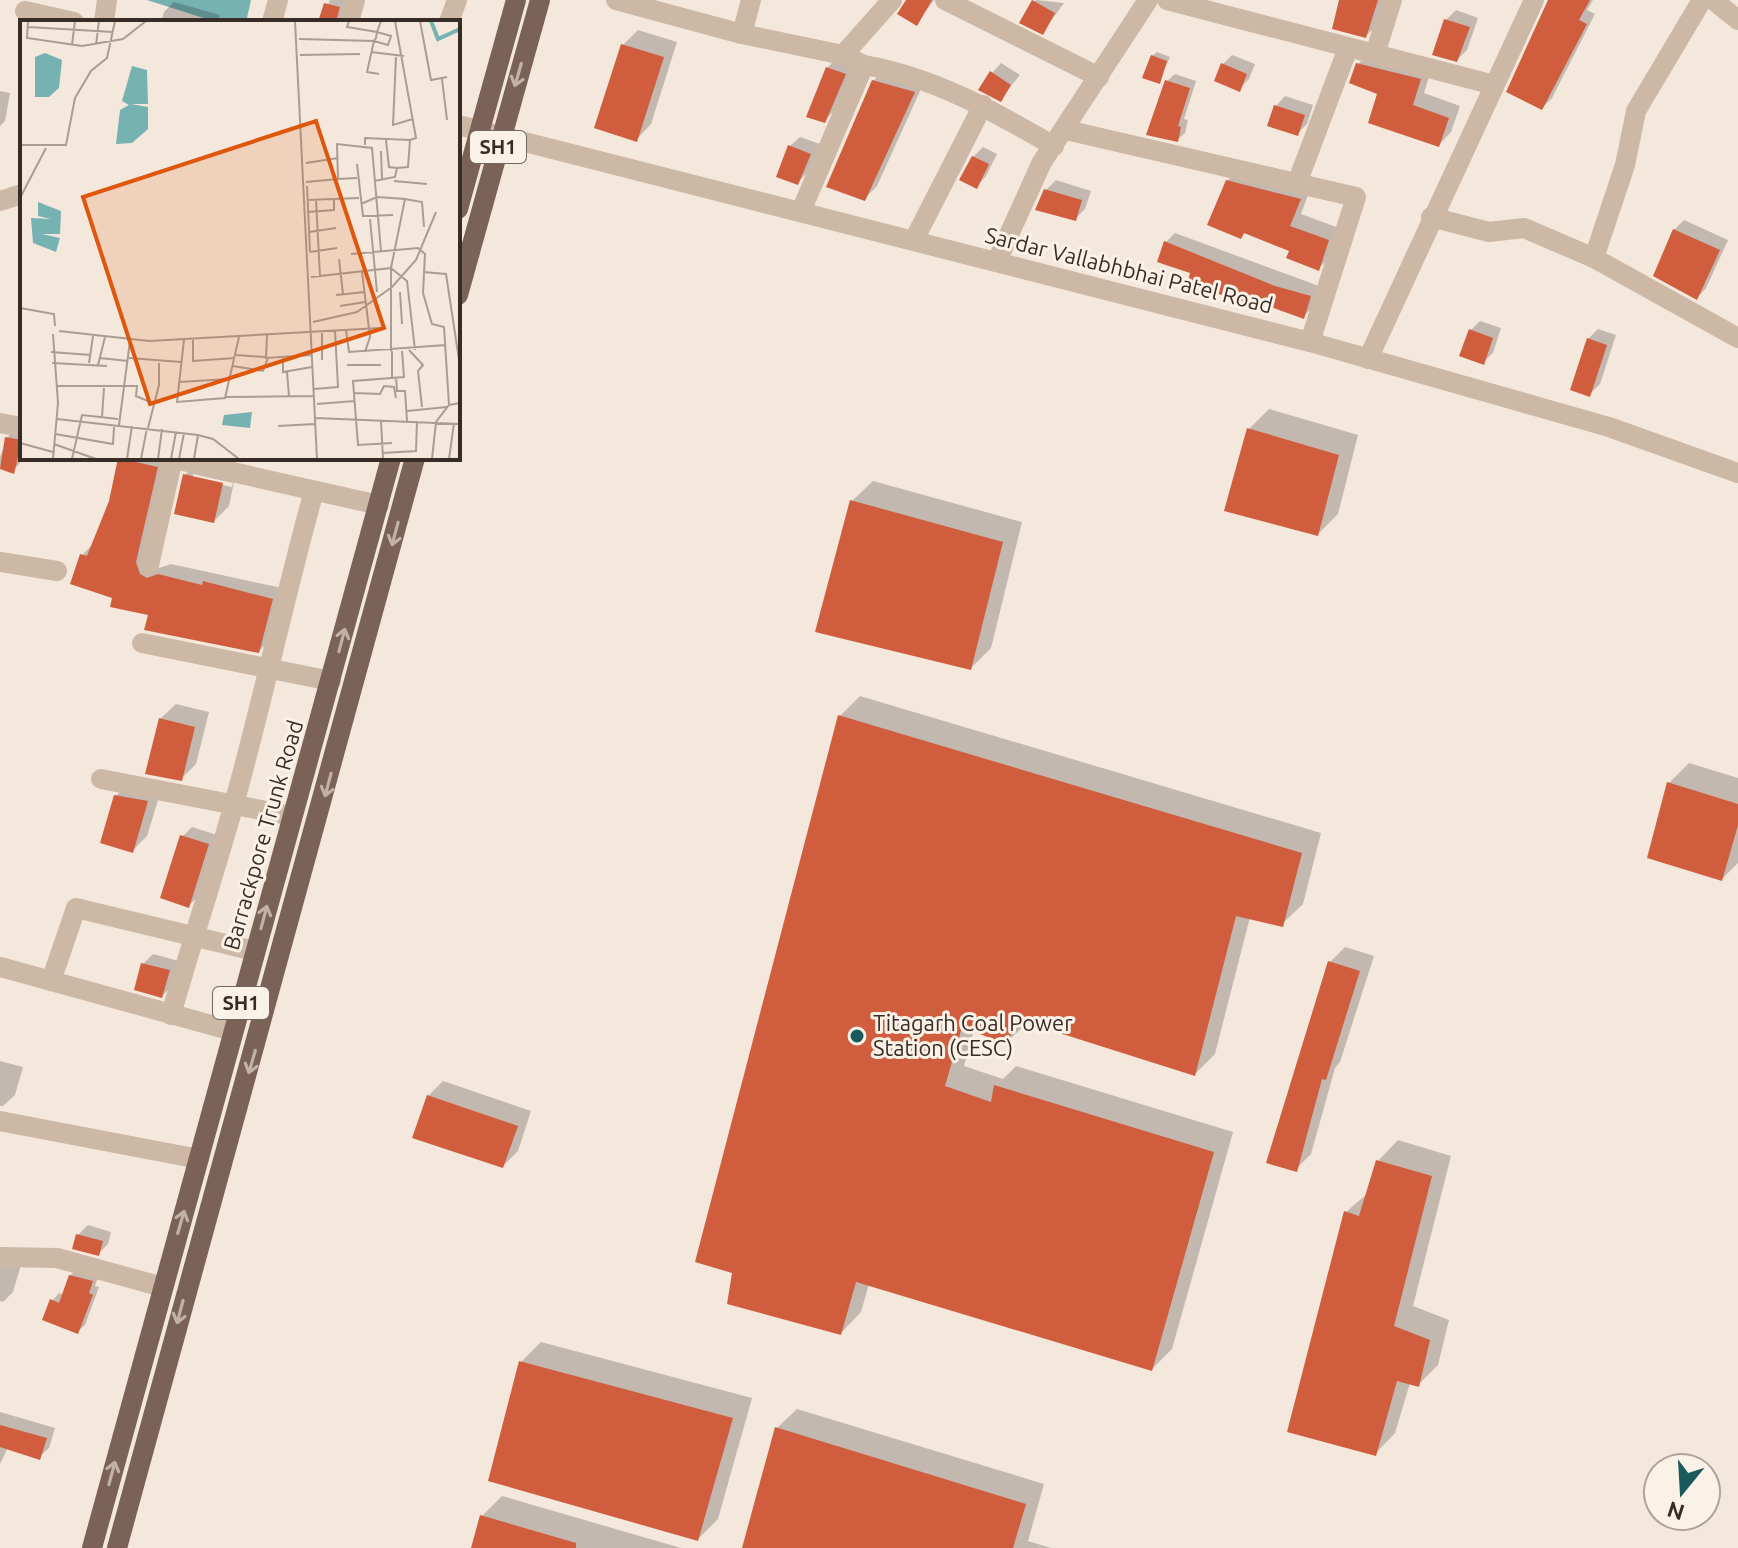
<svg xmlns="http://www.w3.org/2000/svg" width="1738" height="1548" font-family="Ubuntu,sans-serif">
<rect width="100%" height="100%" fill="#f4e7db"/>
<polygon fill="#77b2b3" points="147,0 251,0 247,18 216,22"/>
<g fill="#0003" fill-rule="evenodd">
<polygon points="330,0 348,0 349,22 320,22"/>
<polygon points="909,0 934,0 916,24"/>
<polygon points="1036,0 1064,3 1043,32 1034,2"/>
<polygon points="1341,0 1384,0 1376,26 1366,36"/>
<polygon points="1553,0 1593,0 1587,10 1595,14 1552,98 1542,108"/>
<polygon points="174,2 220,15 218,22 161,22 164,12"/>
<polygon points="1456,10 1478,18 1467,50 1457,60 1434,54 1446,20"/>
<polygon points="638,30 677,42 651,124 636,140 623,45"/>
<polygon points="1371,51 1432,67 1424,93 1460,106 1451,132 1439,145 1380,93 1358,64"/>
<polygon points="1157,52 1170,57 1159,82 1152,56"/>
<polygon points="1232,55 1255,64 1249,79 1239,89 1223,64"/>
<polygon points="837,58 854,64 834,111 824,121 827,68"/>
<polygon points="1001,63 1020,75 1000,99 992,73"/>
<polygon points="886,69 925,80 877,186 865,198 873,81"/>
<polygon points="1175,74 1196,81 1184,119 1188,120 1185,133 1177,140 1167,81"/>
<polygon points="0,91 10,93 5,121 0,126"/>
<polygon points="1285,96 1313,105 1307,124 1297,134 1276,106"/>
<polygon points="800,137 820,144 807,173 797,183 790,146"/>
<polygon points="983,147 997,154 986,176 977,186 973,157"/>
<polygon points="1239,170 1311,187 1301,214 1339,228 1330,257 1318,269 1291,249 1246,232 1241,237 1227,181"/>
<polygon points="1056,180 1091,191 1085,209 1075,219 1046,190"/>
<polygon points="1684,220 1728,240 1706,288 1697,298 1674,230"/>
<polygon points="1175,233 1319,286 1313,307 1303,317 1193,272 1166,242"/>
<polygon points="1480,321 1501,328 1493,353 1483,362 1471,330"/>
<polygon points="1598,329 1616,335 1600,384 1590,394 1588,339"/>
<polygon points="1269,409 1358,435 1338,514 1318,534 1249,429"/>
<polygon points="16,428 22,429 24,458 13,471 0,467 0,457 7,438"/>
<polygon points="120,458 165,458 147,558 159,568 171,564 282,588 270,640 259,651 151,613 115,596 82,555 93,544 111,501"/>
<path d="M200 460 237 468 229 506 214 521 185 475ZM193 474 233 483 232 487 193 478Z"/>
<polygon points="873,481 1022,522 991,648 971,668 852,501"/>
<polygon points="860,696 1321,833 1303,904 1282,924 1250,917 1215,1054 1195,1074 1029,1021 1007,1042 974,1030 964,1066 1003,1079 1016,1066 1233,1132 1172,1349 1152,1369 869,1284 861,1312 841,1333 840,716"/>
<polygon points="176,704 209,712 196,764 181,779 160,719"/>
<polygon points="1689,763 1738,778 1738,863 1722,879 1669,783"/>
<polygon points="131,781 162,787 147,836 132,851 116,796"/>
<polygon points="192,827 217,835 199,896 189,905 182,837"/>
<polygon points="1345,947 1374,956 1340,1062 1335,1068 1311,1154 1296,1169 1330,962"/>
<polygon points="153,954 179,961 172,986 162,996 143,964"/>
<polygon points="0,1061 23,1067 15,1095 3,1106 0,1106"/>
<polygon points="443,1081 531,1111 518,1151 503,1166 428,1096"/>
<polygon points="1398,1140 1451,1156 1413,1306 1449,1320 1438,1365 1418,1385 1410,1383 1395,1433 1375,1454 1346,1212 1368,1193 1378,1161"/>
<polygon points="88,1225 111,1232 108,1244 98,1254 78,1235"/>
<polygon points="0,1260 21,1265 13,1292 3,1302 0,1301"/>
<polygon points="78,1268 99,1274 95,1286 99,1287 85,1325 77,1332 52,1301 59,1293 64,1295 70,1276"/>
<polygon points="541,1342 752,1398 718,1519 698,1539 521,1362"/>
<polygon points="797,1409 1044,1484 1028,1541 1051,1548 744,1548 777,1428"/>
<polygon points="0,1412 55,1428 49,1448 39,1457 8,1447 0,1464"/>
<polygon points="502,1496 681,1548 473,1548 482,1516"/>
</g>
<g fill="#d05d3d">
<polygon points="906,0 932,0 917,26 897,14"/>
<polygon points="1032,0 1055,13 1043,35 1019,23"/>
<polygon points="1339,0 1378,0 1366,38 1332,29"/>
<polygon points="1548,0 1590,0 1579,20 1587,24 1542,110 1506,92"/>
<polygon points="324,3 340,7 336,22 318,22"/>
<polygon points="1444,19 1470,27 1457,62 1432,55"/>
<polygon points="621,44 664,57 637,142 594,128"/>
<polygon points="1151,55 1167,61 1160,84 1142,78"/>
<polygon points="1221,63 1247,74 1240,92 1214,81"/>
<polygon points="1356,63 1421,79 1413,105 1449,118 1439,147 1368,123 1377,94 1349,83"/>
<polygon points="826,67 846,74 825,123 806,117"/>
<polygon points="990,71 1011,85 1001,102 978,90"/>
<polygon points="872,80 915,92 865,201 826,187"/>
<polygon points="1165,80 1190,88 1178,126 1181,127 1178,142 1146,135"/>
<polygon points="1274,105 1305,115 1298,136 1267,126"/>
<polygon points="788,145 811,154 798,185 776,177"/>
<polygon points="972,156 989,164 977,189 959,180"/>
<polygon points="1226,180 1301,199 1290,226 1329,240 1319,271 1286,258 1289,251 1244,233 1241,239 1207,225"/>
<polygon points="1044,189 1082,200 1076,221 1035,210"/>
<polygon points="1673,229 1720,250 1697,300 1653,276"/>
<polygon points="1164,241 1275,286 1311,296 1304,319 1248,299 1247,303 1187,284 1190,273 1157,262"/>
<polygon points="1469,329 1493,338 1484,365 1459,356"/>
<polygon points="1587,338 1607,345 1590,397 1570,390"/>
<polygon points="1247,428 1339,455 1318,536 1224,511"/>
<polygon points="5,437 22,440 14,474 0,469"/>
<polygon points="118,458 158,467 136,562 140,574 147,578 158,574 202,585 203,581 273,599 259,653 144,630 148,615 110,607 112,598 70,584 80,554 87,556 109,501"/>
<polygon points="183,474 223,483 214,523 174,514"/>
<polygon points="850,500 1003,542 971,670 815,632"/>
<polygon points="838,715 1302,853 1283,927 1236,916 1195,1076 1015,1019 1008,1045 962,1027 945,1086 991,1102 994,1085 1214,1152 1152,1371 856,1282 841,1335 727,1304 732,1273 695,1262"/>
<polygon points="159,718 195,727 182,781 145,774"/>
<polygon points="1667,782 1738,804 1738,825 1722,881 1647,858"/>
<polygon points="114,795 148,801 133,853 100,843"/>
<polygon points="180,835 209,844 189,908 160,898"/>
<polygon points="1328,961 1360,971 1326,1080 1322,1079 1297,1172 1266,1163"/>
<polygon points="141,963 170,970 162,998 134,990"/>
<polygon points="427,1095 518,1126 503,1168 412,1138"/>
<polygon points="1376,1160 1432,1176 1394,1326 1430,1340 1419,1387 1397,1381 1376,1456 1287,1432 1344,1211 1359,1216"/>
<polygon points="76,1234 103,1241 99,1256 72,1249"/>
<polygon points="69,1275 93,1281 89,1293 93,1295 78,1334 42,1320 50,1299 59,1303"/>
<polygon points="519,1361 733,1418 698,1541 488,1481"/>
<polygon points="0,1425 47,1438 40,1460 0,1447"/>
<polygon points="775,1427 1026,1504 1013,1548 742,1548"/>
<polygon points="480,1515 576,1543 576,1548 471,1548"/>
</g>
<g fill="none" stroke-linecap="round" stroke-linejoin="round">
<g stroke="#cdb7a5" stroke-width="20">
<polyline points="616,0 742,34 843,55 864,65 801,211"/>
<polyline points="945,0 1099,77"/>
<polyline points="1167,0 1494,85"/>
<polyline points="1713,0 1738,20"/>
<polyline points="25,11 74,22"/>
<polyline points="104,22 107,0"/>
<polyline points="272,22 278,0"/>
<polyline points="349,22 355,0"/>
<polyline points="449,22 457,0"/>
<polyline points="742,34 751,0"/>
<polyline points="1375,54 1392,0"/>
<polyline points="843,55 892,0"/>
<path d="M864 65C934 77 993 111 1054 146"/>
<polyline points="458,125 1310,342 1609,427 1738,473"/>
<polyline points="1066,130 1356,197 1310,342"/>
<polyline points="1297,183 1348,48"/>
<polyline points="0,201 22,194"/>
<polyline points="1431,217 1489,232 1524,228 1594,258 1738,338"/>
<polyline points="914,240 983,105"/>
<polyline points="1594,258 1625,165 1636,111 1702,0"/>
<polyline points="997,261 1042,162 1148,0"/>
<polyline points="1368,359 1534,0"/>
<polyline points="0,423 22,427"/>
<polyline points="170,458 379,505"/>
<polyline points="0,562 57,571"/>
<polyline points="149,565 173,458"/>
<polyline points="142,643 331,681"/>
<polyline points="101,779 292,816"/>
<polyline points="0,967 233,1031"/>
<polyline points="51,981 76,908 255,951"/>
<path d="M171 1015C191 944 214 875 234 804 263 700 285 595 314 491"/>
<polyline points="0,1121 199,1159"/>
<polyline points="0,1257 57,1258 163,1287"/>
</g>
<g stroke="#7b6257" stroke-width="20">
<polyline points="458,209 516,0"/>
<polyline points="458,295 540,0"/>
<polyline points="92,1548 391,458"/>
<polyline points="117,1548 415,458"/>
</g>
</g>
<defs><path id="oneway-shaft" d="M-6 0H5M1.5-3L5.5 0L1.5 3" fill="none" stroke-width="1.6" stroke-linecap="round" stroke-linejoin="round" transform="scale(2)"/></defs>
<g stroke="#c1b1a6">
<use href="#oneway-shaft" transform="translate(518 75) rotate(106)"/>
<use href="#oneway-shaft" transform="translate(395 534) rotate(105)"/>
<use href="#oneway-shaft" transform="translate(342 640) rotate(-75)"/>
<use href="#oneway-shaft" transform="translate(328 785) rotate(105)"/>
<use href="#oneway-shaft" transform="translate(264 917) rotate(-75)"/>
<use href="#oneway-shaft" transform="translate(252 1062) rotate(106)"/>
<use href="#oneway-shaft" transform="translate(181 1222) rotate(-74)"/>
<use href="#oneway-shaft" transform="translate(180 1312) rotate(105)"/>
<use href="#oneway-shaft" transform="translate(112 1473) rotate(-75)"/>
</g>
<circle fill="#195a5d" stroke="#fbf2e7" stroke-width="3" cx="857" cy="1036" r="8"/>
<g text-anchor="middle" stroke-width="6" stroke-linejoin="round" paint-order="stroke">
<g fill="#fbf2e7" stroke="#726761" stroke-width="2">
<rect x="470" y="131" width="56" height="32" rx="6"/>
<rect x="213" y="987" width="56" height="32" rx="6"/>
</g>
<g font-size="20" font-weight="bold" fill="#382c27">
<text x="498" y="154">SH1</text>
<text x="241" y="1010">SH1</text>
</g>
<g font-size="22" fill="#382c27" stroke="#fbf2e7">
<text transform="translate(1129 270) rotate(14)" y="8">Sardar Vallabhbhai Patel Road</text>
<text transform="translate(263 835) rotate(-74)" y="8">Barrackpore Trunk Road</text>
</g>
<g font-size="22" fill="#382c27" stroke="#fbf2e7" text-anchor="start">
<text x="873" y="1031">Titagarh Coal Power<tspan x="873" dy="25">Station (CESC)</tspan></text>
</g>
</g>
<g transform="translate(20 20)">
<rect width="440" height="440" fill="#f4e7db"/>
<path d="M25 33 42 40 39 68 29 77H15V37ZM112 46 127 50 128 84H111L128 87V109L112 123 96 124 100 90 109 85 102 81ZM18 182 41 191 40 214H22L40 218 36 232 13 223 11 198 31 199 18 196ZM232 392 230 408 202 405 204 395Z" fill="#77b2b3"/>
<path fill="none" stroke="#77b2b3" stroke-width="4" d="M411 1 418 19 440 9"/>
<path fill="none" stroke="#a99c93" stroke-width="2" d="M8 1 7 18 62 26 103 19 126 1M275 1 297 439M329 1 327 7 357 12 371 16 368 25 354 21 356 18 357 12 361 1M400 1 411 60 427 57M8 7 93 12M279 19 354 21 347 52 359 54M52 25 55 1M76 25 79 1M351 32 384 36M280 35 340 34M376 37 373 105 393 99M422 59 427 100M366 120 369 147 377 148M0 125H46L55 78 71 51 87 38 95 1M345 125V118L390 120M361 131 362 159M286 143 318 138M337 144 343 196 373 195M337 158 318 159 317 124 352 128 361 231M354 161 375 157 377 148 388 147 390 120 396 118 375 1M374 161 407 164M286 162 318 159M287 166 290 232M0 178 26 128M385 179 402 182 404 207M287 180 339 178M296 180 300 256M288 192 314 190V179M350 199 357 272M289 212 316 208M290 232 317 228M331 234 398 228 405 234 403 273 412 304 424 307 429 385M319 239 323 274M342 252 350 317 345 332M403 252 426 254 440 346M291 257 371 248 385 179 357 177 341 184M380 272 382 304M316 275 345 272M320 286 345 282M0 288 34 294 35 306M293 302 337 292 372 267 396 240 416 192M326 310 329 332 426 325M39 311 129 321 360 308M247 315 246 338 291 335M164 320 157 382 205 378 219 317M173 320V341L215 338M389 330 403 345 398 351 402 387M371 331V248L387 261 395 330M31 332 71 335M216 335 245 337M263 336V352L292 347M80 338 108 341M109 338 161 342M302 340V311M32 343 87 346M69 343 73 316M78 345 85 317M327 345H361M213 346 243 351 248 338M267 352 269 376M372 357V331M376 357 377 371H385L387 401M159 362 209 359M37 366H117L116 376 135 384M294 369 318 367 315 311M334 373 360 374 364 366 374 367 376 378M205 377 294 376M297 384 335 381M387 391 427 387M82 397 84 368M295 398 440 404M37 399 178 415 193 419 219 439M361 401 363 439M99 405 110 321M258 406 295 404M128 408 139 365V343M35 414 93 424 94 407M0 423 33 432M372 423 338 425 333 361 384 357 382 331M34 424 76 439M362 433 396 431 397 401M33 439 38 383 33 314M52 439 62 395 98 399M107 439 112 406M121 439 127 408M138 439 142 409M151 439 156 412M159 439 164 413M174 439 178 415M412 439 416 402 429 385 440 383M429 439 434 403"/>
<path fill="#df570d" fill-opacity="0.15" stroke="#df570d" stroke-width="4" d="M296 101 364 308 130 384 63 177Z"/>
<rect width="440" height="440" fill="none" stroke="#382c27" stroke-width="4"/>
</g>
<g transform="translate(1682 1492) rotate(198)"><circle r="38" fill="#fbf2e7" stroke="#ada39a" stroke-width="2"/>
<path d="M0-6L14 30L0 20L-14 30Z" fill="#195a5d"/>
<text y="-12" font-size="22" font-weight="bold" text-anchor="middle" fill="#382c27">N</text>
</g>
</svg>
